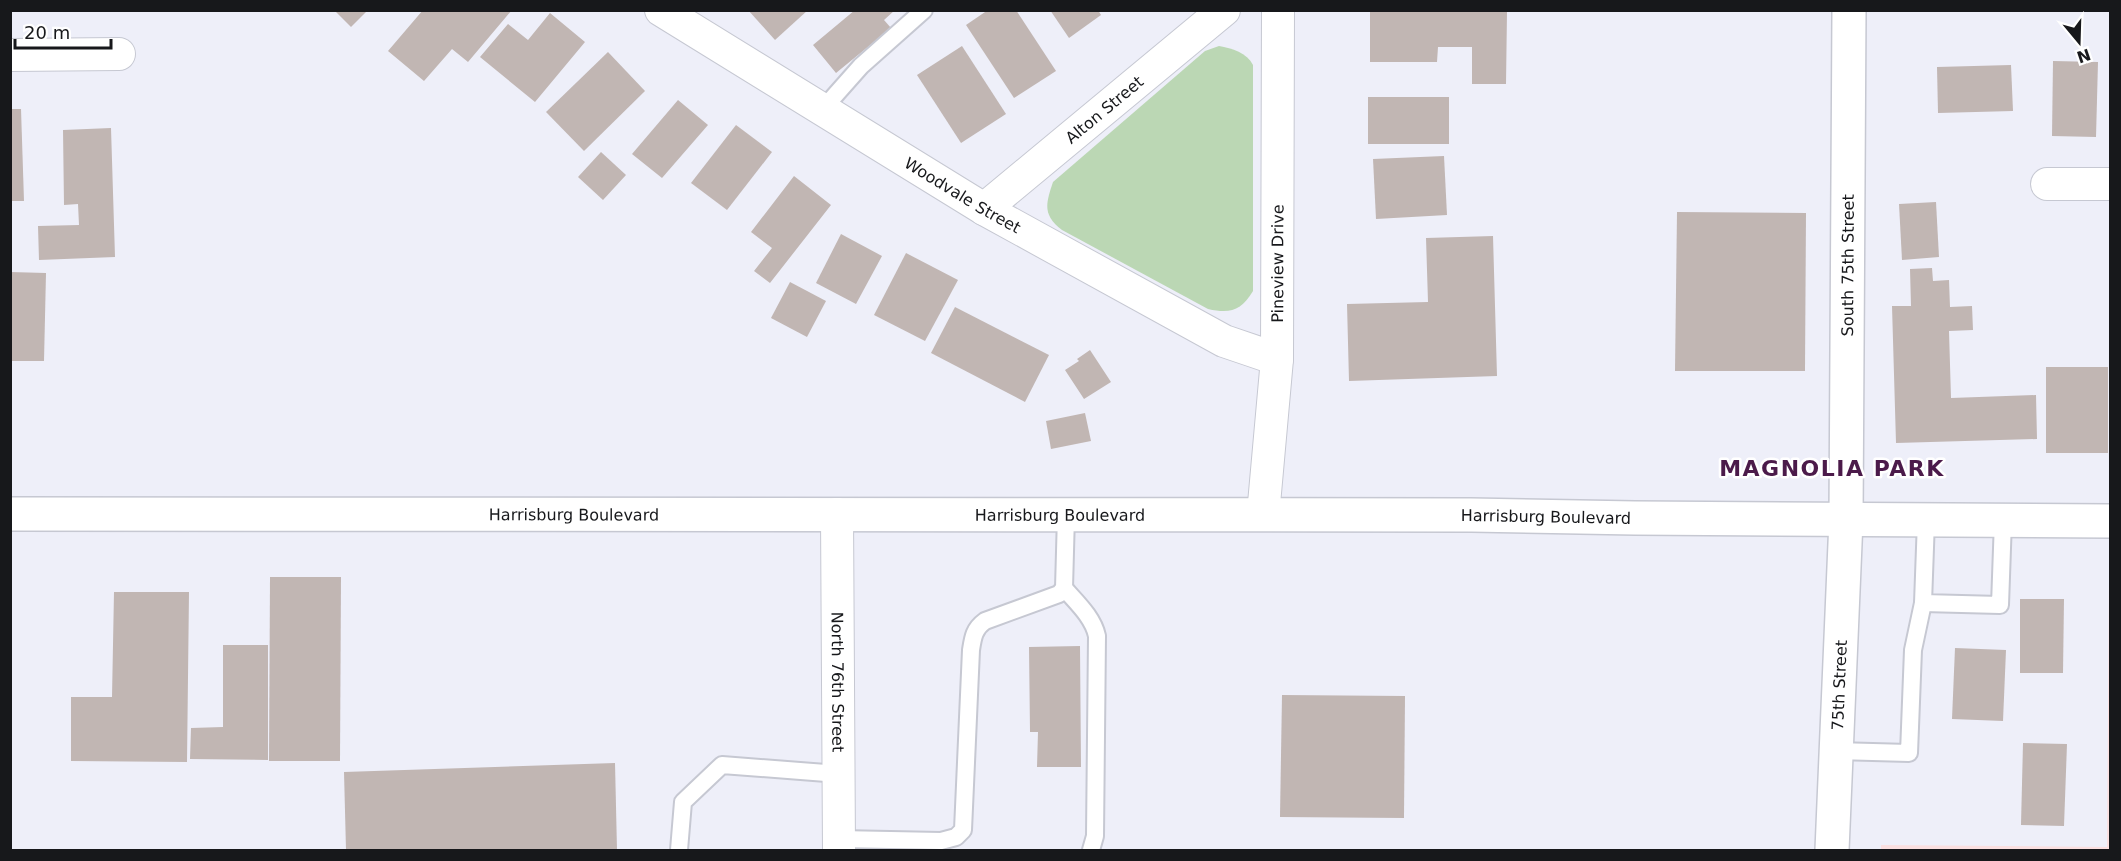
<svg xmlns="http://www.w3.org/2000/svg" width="2121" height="861" font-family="'DejaVu Sans',sans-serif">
<rect width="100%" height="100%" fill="#eeeff9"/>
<polygon fill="#fadfe0" points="2109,579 2110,579 2110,850 1881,850 1881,845 2107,847"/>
<path fill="#bbd7b4" d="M1219 46C1232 48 1247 53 1253 65V291C1241 311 1230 314 1208 309L1062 230C1042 215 1046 203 1053 182L1205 51Z"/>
<g fill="#c1b6b3">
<polygon points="334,10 368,10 351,27"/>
<polygon points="423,10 512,10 468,62 452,49 424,81 388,51"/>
<polygon points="748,10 808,10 775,40"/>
<polygon points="855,10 895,10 884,20 891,28 836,73 813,45"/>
<polygon points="988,10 1016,10 1056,71 1014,98 966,25"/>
<polygon points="1050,10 1098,10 1101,15 1069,38"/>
<polygon points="1370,10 1507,12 1506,84 1472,84 1472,47 1438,47 1437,62 1370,62"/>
<polygon points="550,13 585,42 535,102 480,57 508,24 528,40"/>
<polygon points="962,46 1006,114 961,143 917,75"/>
<polygon points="608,52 645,91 584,151 546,112"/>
<polygon points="2053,61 2098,62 2096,137 2052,136"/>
<polygon points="2011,65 2013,111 1938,113 1937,67"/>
<rect x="1368" y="97" width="81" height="47"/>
<polygon points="678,100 708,125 662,178 632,154"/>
<polygon points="10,109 21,109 24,201 10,201"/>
<polygon points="736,125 772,152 727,210 691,183"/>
<polygon points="111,128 115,257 39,260 38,226 79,225 78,204 64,205 63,130"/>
<polygon points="601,152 626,175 603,200 578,177"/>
<polygon points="1444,156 1447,215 1376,219 1373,159"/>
<polygon points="794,176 831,205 770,283 754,271 772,248 751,232"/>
<polygon points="1936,202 1939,257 1902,260 1899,204"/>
<polygon points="1677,212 1806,213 1805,371 1675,371"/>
<polygon points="841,234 882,256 856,304 816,283"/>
<polygon points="1493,236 1497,376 1349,381 1347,304 1428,302 1426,238"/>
<polygon points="906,253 958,280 925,341 874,315"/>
<polygon points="1932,268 1933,281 1949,280 1950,307 1972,306 1973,330 1949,331 1951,398 2036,395 2037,439 1896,443 1892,306 1911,306 1910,269"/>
<polygon points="10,272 46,273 44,361 10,361"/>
<polygon points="790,282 826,301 807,337 771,318"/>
<polygon points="955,307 1049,355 1025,402 931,353"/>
<polygon points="1090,350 1111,382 1084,399 1065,370 1079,361 1077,359"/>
<rect x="2046" y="367" width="62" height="86"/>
<polygon points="1085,413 1091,441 1051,449 1046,421"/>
<polygon points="270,577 341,577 340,761 269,761"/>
<polygon points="114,592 189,592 187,762 71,761 71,697 112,697"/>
<polygon points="2020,599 2064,599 2063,673 2020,673"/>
<polygon points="223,645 268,645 268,760 190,759 191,728 223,727"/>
<polygon points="1080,646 1081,767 1037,767 1038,732 1030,732 1029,647"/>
<polygon points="1955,648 2006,650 2003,721 1952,719"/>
<polygon points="1282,695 1405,696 1404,818 1280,817"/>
<polygon points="2023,743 2067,744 2064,826 2021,825"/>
<polygon points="615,763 617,850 346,850 344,772"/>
</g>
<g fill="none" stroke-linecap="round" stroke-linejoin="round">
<g stroke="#c6c8d2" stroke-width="20">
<g id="service">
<polyline points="822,110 861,66 924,10"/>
<polyline points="1926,520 1923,603 2000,605 2003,520"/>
<path d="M1064 588C1076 602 1093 617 1097 636L1095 836 1091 850"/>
<polyline points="1836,751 1909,753 1913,650 1923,603"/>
<path d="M839 839 941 841 956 837 963 830 971 650C973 637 974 629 985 621L1059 594 1064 588 1066 515"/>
<polyline points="679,850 683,802 722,765 839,774"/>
</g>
</g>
<g stroke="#c6c8d2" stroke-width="34">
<g id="minor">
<path id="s1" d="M661 10 984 209 1224 341 1277 359"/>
<polyline points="10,55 119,54"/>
<polyline points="2047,184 2110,184"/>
<path id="s2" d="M984 209 1224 10"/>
<path id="s3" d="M837 514 839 850"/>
<path id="s4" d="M1263 515 1277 359 1278 10"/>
</g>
</g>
<g stroke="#c6c8d2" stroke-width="36">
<g id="secondary">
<path id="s5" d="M10 514 1471 515 1635 518 2110 521"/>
<path id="s6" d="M1832 850 1846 520 1849 10"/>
</g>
</g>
<use href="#service" stroke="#fff" stroke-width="16"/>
<use href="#minor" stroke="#fff" stroke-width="32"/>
<use href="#secondary" stroke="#fff" stroke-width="33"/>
</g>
<g text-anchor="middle" stroke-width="5" stroke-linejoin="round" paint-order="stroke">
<g font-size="16" fill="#17181b" stroke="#fff">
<text dy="6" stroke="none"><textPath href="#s2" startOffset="156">Alton Street</textPath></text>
<text dy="6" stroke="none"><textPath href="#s1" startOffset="354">Woodvale Street</textPath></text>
<text dy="6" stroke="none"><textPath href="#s4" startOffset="252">Pineview Drive</textPath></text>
<text dy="6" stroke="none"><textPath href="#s6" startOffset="585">South 75th Street</textPath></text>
<text dy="6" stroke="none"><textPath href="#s5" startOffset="564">Harrisburg Boulevard</textPath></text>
<text dy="6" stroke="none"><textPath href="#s5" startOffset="1050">Harrisburg Boulevard</textPath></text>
<text dy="6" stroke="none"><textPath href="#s5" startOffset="1536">Harrisburg Boulevard</textPath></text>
<text dy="6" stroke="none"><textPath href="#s3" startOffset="168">North 76th Street</textPath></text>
<text dy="6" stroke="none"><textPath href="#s6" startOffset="165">75th Street</textPath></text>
</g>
<g font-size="22" font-weight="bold" letter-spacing="1.5" fill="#4b1a4a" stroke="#fff">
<text x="1832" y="476">MAGNOLIA PARK</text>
</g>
</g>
<rect width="2121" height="861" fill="none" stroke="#17181b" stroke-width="24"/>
<g transform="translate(2079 42) rotate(161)" stroke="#ffffff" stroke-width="4.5" paint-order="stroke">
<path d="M0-4.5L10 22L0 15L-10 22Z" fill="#17181b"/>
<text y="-9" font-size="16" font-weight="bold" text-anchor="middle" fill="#17181b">N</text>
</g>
<path d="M15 39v9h96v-9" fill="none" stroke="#17181b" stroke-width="3"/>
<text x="24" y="39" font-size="18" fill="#17181b" stroke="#ffffff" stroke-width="4.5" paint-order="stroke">20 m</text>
</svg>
